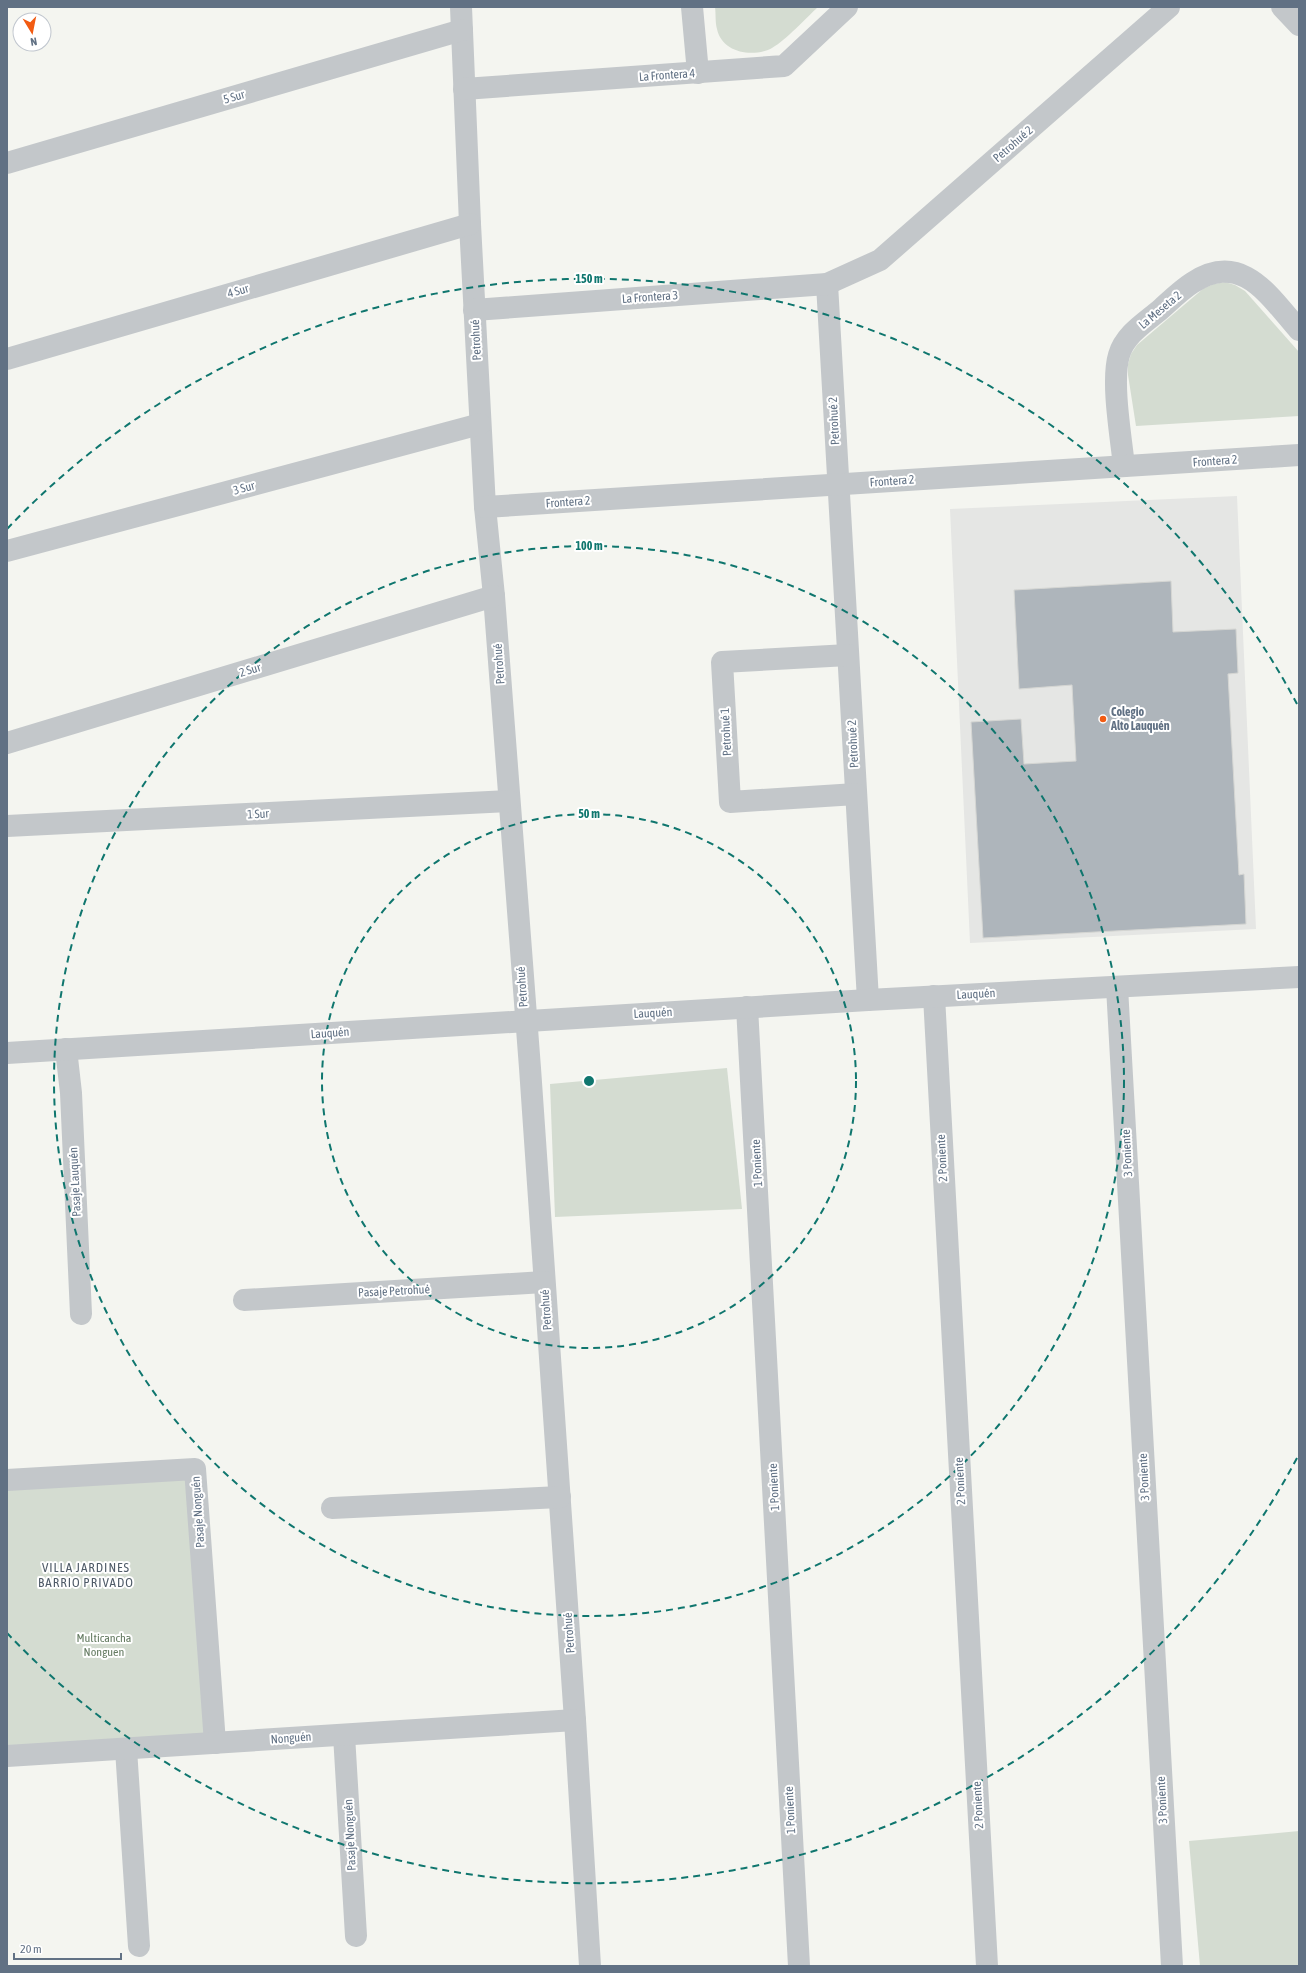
<svg xmlns="http://www.w3.org/2000/svg" width="1306" height="1973" font-family="'Asap Condensed',sans-serif">
<rect width="100%" height="100%" fill="#f4f5f0"/>
<polygon fill="#e5e6e4" points="1237,496 1256,929 970,943 950,509"/>
<g fill="#d4dcd1">
<path d="M715 7H818C806 18 786 40 772 48 753 58 722 53 717 29 715 22 716 14 715 7Z"/>
<polygon points="1225,282 1235,285 1245,291 1299,352 1299,416 1136,426 1128,375 1128,364 1131,354 1137,345 1204,288 1214,284"/>
<polygon points="727,1068 742,1209 555,1217 550,1084"/>
<polygon points="189,1479 207,1735 7,1749 7,1490"/>
<polygon points="1299,1831 1299,1966 1200,1966 1189,1841"/>
</g>
<polygon fill="#aeb5bb" stroke="#d5d6d3" points="1171,581 1173,632 1236,629 1238,673 1228,674 1239,875 1244,874 1246,924 983,938 971,722 1021,719 1024,764 1076,761 1072,685 1019,689 1014,590"/>
<g fill="none" stroke-linecap="round" stroke-linejoin="round">
<g stroke="#c3c7ca" stroke-width="22">
<polyline points="461,7 470,224 485,507 494,596 530,1068 575,1720 590,1966"/>
<polyline points="692,7 698,73"/>
<polyline points="1282,7 1299,25"/>
<polyline points="464,89 784,66 847,7"/>
<polyline points="7,163 462,30"/>
<polyline points="827,284 868,1000"/>
<polyline points="474,310 827,284 880,260 1169,7"/>
<polyline points="7,359 470,224"/>
<path d="M1124 466C1121 437 1111 381 1119 355 1125 334 1146 322 1161 309 1171 300 1181 290 1192 283 1242 250 1269 296 1299 330"/>
<polyline points="485,507 1299,455"/>
<polyline points="7,551 480,424"/>
<polyline points="848,655 722,662 730,802 856,794"/>
<polyline points="7,743 494,596"/>
<polyline points="7,826 509,801"/>
<polyline points="1117,987 1172,1966"/>
<polyline points="934,996 987,1966"/>
<polyline points="747,1007 799,1966"/>
<polyline points="66,1049 71,1093 81,1314"/>
<polyline points="7,1053 868,1000 1299,977"/>
<polyline points="244,1300 544,1282"/>
<polyline points="7,1480 195,1469 215,1743"/>
<polyline points="332,1508 560,1497"/>
<polyline points="344,1735 356,1936"/>
<polyline points="126,1749 139,1946"/>
<polyline points="7,1756 575,1720"/>
</g>
</g>
<g fill="none" stroke="#0f766e" stroke-width="2" stroke-dasharray="7 5">
<circle cx="589" cy="1081" r="267"/>
<circle cx="589" cy="1081" r="535"/>
<path d="M1297 1458A802 802 0 0 1 7 1633M7 529A802 802 0 0 1 1297 704"/>
</g>
<circle fill="#f25b12" stroke="#fff" stroke-width="1.5" cx="1103" cy="719" r="4"/>
<g text-anchor="middle" stroke-width="4" stroke-linejoin="round" paint-order="stroke">
<g font-size="12" fill="#617184" stroke="#fff">
<text transform="translate(667 75) rotate(-4)" y="4">La Frontera 4</text>
<text transform="translate(234 97) rotate(-16)" y="4">5 Sur</text>
<text transform="translate(1013 144) rotate(-41)" y="4">Petrohué 2</text>
<text transform="translate(238 291) rotate(-16)" y="4">4 Sur</text>
<text transform="translate(650 297) rotate(-4)" y="4">La Frontera 3</text>
<text transform="translate(1160 310) rotate(-40)" y="4">La Meseta 2</text>
<text transform="translate(476 340) rotate(-93)" y="4">Petrohué</text>
<text transform="translate(834 421) rotate(-93)" y="4">Petrohué 2</text>
<text transform="translate(1215 461) rotate(-4)" y="4">Frontera 2</text>
<text transform="translate(892 481) rotate(-4)" y="4">Frontera 2</text>
<text transform="translate(244 488) rotate(-15)" y="4">3 Sur</text>
<text transform="translate(568 502) rotate(-4)" y="4">Frontera 2</text>
<text transform="translate(499 664) rotate(-94)" y="4">Petrohué</text>
<text transform="translate(250 670) rotate(-17)" y="4">2 Sur</text>
<text transform="translate(726 732) rotate(-93)" y="4">Petrohué 1</text>
<text transform="translate(853 744) rotate(-93)" y="4">Petrohué 2</text>
<text transform="translate(258 814) rotate(-3)" y="4">1 Sur</text>
<text transform="translate(522 987) rotate(-94)" y="4">Petrohué</text>
<text transform="translate(976 994) rotate(-3)" y="4">Lauquén</text>
<text transform="translate(653 1013) rotate(-3)" y="4">Lauquén</text>
<text transform="translate(330 1033) rotate(-4)" y="4">Lauquén</text>
<text transform="translate(1127 1153) rotate(-93)" y="4">3 Poniente</text>
<text transform="translate(942 1158) rotate(-93)" y="4">2 Poniente</text>
<text transform="translate(757 1163) rotate(-93)" y="4">1 Poniente</text>
<text transform="translate(75 1182) rotate(-93)" y="4">Pasaje Lauquén</text>
<text transform="translate(394 1291) rotate(-3)" y="4">Pasaje Petrohué</text>
<text transform="translate(546 1310) rotate(-94)" y="4">Petrohué</text>
<text transform="translate(1144 1477) rotate(-93)" y="4">3 Poniente</text>
<text transform="translate(960 1481) rotate(-93)" y="4">2 Poniente</text>
<text transform="translate(774 1487) rotate(-93)" y="4">1 Poniente</text>
<text transform="translate(198 1512) rotate(-94)" y="4">Pasaje Nonguén</text>
<text transform="translate(569 1633) rotate(-94)" y="4">Petrohué</text>
<text transform="translate(291 1738) rotate(-4)" y="4">Nonguén</text>
<text transform="translate(1162 1800) rotate(-93)" y="4">3 Poniente</text>
<text transform="translate(978 1805) rotate(-93)" y="4">2 Poniente</text>
<text transform="translate(790 1810) rotate(-93)" y="4">1 Poniente</text>
<text transform="translate(350 1835) rotate(-93)" y="4">Pasaje Nonguén</text>
</g>
<g font-size="12" font-weight="bold" fill="#617184" stroke="#fff" text-anchor="start">
<text x="1111" y="716">Colegio<tspan x="1111" dy="14">Alto Lauquén</tspan></text>
</g>
<g font-size="12" fill="#637a60" stroke="#fff">
<text x="104" y="1642">Multicancha<tspan x="104" dy="14">Nonguen</tspan></text>
</g>
<g font-size="13" letter-spacing="1" fill="#4f5b68" stroke="#fff">
<text x="86" y="1572">VILLA JARDINES<tspan x="86" dy="15">BARRIO PRIVADO</tspan></text>
</g>
</g>
<circle cx="589" cy="1081" r="6" fill="#0f766e" stroke="#fff" stroke-width="2"/>
<g font-size="12" text-anchor="middle" font-weight="bold" fill="#0f766e" stroke="#fff" stroke-width="4" stroke-linejoin="round" paint-order="stroke">
<text x="589" y="283">150 m</text>
<text x="589" y="550">100 m</text>
<text x="589" y="818">50 m</text>
</g>
<rect width="1306" height="1973" fill="none" stroke="#617184" stroke-width="16"/>
<g transform="translate(32 32) rotate(170)"><circle r="19" fill="#ffffff" stroke="#c0c6ce"/>
<path d="M0-3L7 15L0 10L-7 15Z" fill="#f25b12"/>
<text y="-6" font-size="11" font-weight="bold" text-anchor="middle" fill="#617184">N</text>
</g>
<path d="M14 1953v6h107v-6" fill="none" stroke="#617184" stroke-width="2"/>
<text x="20" y="1953" font-size="12" fill="#617184" stroke="#ffffff" stroke-width="3" paint-order="stroke">20 m</text>
</svg>
